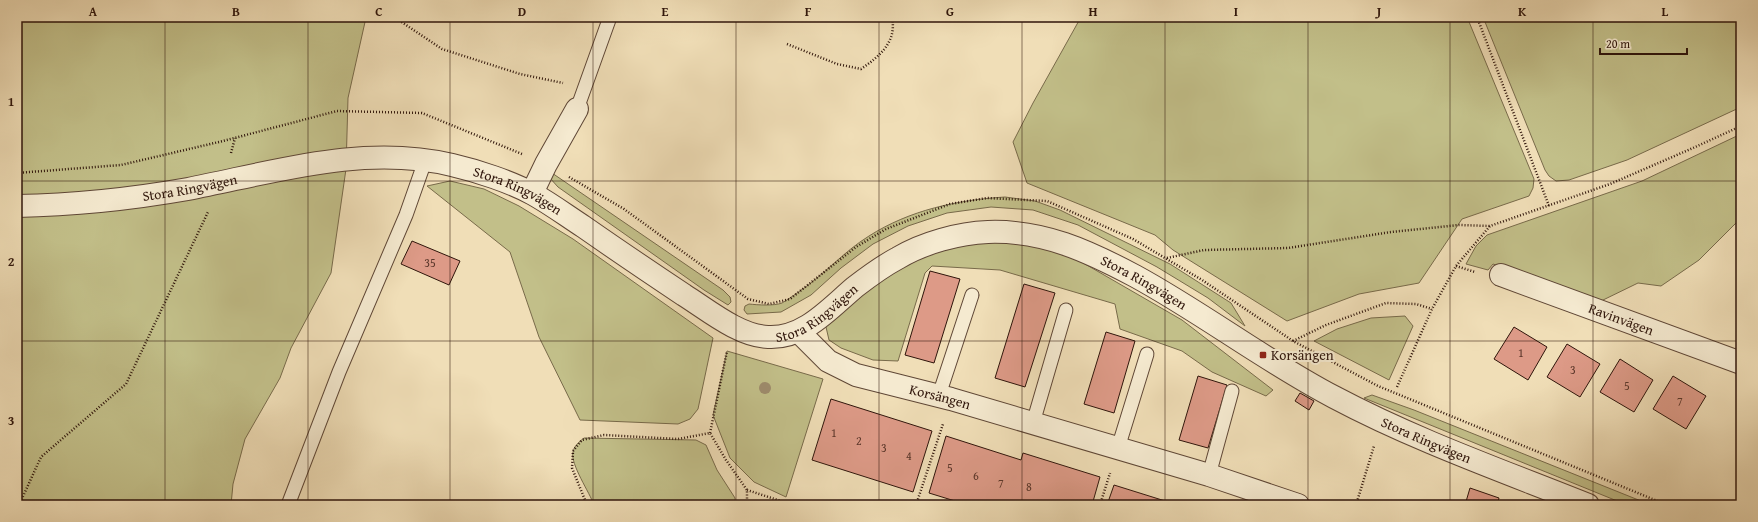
<svg xmlns="http://www.w3.org/2000/svg" width="1758" height="522" font-family="'Gentium Book Plus',serif">
<rect width="100%" height="100%" fill="#f0deb7"/>
<filter id="stains"><feTurbulence type="fractalNoise" baseFrequency=".005" numOctaves="4"/><feColorMatrix values="0 0 0 0 .2 0 0 0 0 .09 0 0 0 0 .02 0 0 0 .5 -.17"/></filter>
<radialGradient id="worn" r=".72"><stop offset=".6" stop-color="#630" stop-opacity="0"/><stop offset="1" stop-color="#630" stop-opacity=".3"/></radialGradient>
<g fill="#c2bf89" stroke="#786a4a">
<polygon points="17,17 359,17 365,22 348,98 346,169 331,273 291,348 280,378 245,439 233,484 231,505 17,505"/>
<polygon points="1081,17 1467,17 1534,179 1533,188 1529,196 1462,219 1419,283 1359,294 1287,321 1173,250 1155,235 1027,183 1013,142 1033,103"/>
<polygon points="1483,17 1741,17 1741,107 1627,160 1569,180 1556,181 1549,176 1545,170"/>
<polygon points="1741,134 1741,218 1699,260 1661,286 1638,283 1601,301 1493,264 1488,270 1466,264 1476,246 1487,235 1642,181"/>
<polygon points="552,173 723,290 730,297 731,302 728,305 704,290 558,187 549,177"/>
<polygon points="450,181 484,189 519,206 573,239 713,338 698,409 690,419 678,424 580,420 539,337 510,252 427,186"/>
<path d="M1005 197 1035 201 1060 210 1170 264 1231 303 1245 326 1208 298 1157 267 1078 225 1033 210 991 207 947 213 908 226 873 244 841 268 811 295 781 312 747 314 744 310 745 306 749 304C758 305 774 306 782 303 787 300 793 296 797 293 823 276 843 252 869 236 910 210 957 200 1005 197Z"/>
<polygon points="1012,238 1066,253 1182,320 1273,390 1266,396 1212,372 1182,351 1120,329 1115,304 1000,270 932,266 925,273 898,361 873,360 841,348 829,340 826,327 833,316 861,292 917,256 966,244"/>
<polygon points="1405,316 1413,326 1389,380 1314,341 1337,329 1371,318"/>
<polygon points="727,351 823,379 786,497 754,482 730,458 713,415"/>
<polygon points="1372,395 1414,410 1651,505 1627,505 1364,398"/>
<path d="M584 438 696 440 706 445 717 470 735 498V505H594C590 493 570 464 573 452 574 446 579 442 584 438Z"/>
</g>
<g fill="#dd9a87" stroke="#2f150b">
<polygon points="412,241 460,261 449,285 401,264"/>
<polygon points="930,271 960,279 934,363 905,355"/>
<polygon points="1024,284 1055,293 1025,387 995,378"/>
<polygon points="1514,327 1547,347 1528,380 1494,359"/>
<polygon points="1106,332 1135,341 1114,413 1084,404"/>
<polygon points="1567,344 1600,364 1580,397 1547,377"/>
<polygon points="1620,359 1653,380 1634,412 1600,392"/>
<polygon points="1198,376 1227,385 1208,448 1179,440"/>
<polygon points="1673,376 1706,396 1686,429 1653,409"/>
<polygon points="1300,393 1314,401 1309,410 1295,401"/>
<polygon points="831,399 932,431 913,492 812,460"/>
<polygon points="946,436 1021,460 1023,453 1100,477 1092,505 968,505 929,493"/>
<polygon points="1114,485 1178,505 1107,505"/>
<polygon points="1470,488 1499,498 1497,505 1465,505"/>
</g>
<g fill="none" stroke-linecap="round" stroke-linejoin="round">
<g stroke="#5f4736" stroke-width="15">
<g id="lane">
<polyline points="577,109 610,17"/>
<polyline points="939,395 972,295"/>
<polyline points="1033,423 1066,310"/>
<polyline points="1118,448 1147,354"/>
<polyline points="1209,475 1232,391"/>
<polyline points="288,505 339,372 406,215 425,161"/>
</g>
</g>
<g stroke="#5f4736" stroke-width="24">
<g id="street">
<polyline points="532,193 546,164 577,109"/>
<path id="s1" d="M17 206C75 205 131 199 188 189 275 172 363 144 452 165 478 171 511 182 533 194 551 204 567 216 584 227 617 250 651 273 684 295 708 310 739 336 768 337 804 339 830 308 855 287 868 277 883 266 898 258 923 243 959 233 988 232 1043 230 1088 251 1135 276 1203 313 1265 361 1334 397 1415 440 1503 471 1588 505"/>
<path id="s2" d="M1501 275 1741 363"/>
<path id="s3" d="M799 332 828 361 856 375 951 399 1209 475 1298 505"/>
</g>
</g>
<g stroke="#2f150b" stroke-width="2.5" stroke-dasharray="1 2" stroke-linecap="butt">
<polyline points="394,17 442,49 520,74 563,83"/>
<polyline points="1477,17 1549,206"/>
<path d="M787 44 837 64 861 69C880 56 897 42 892 17"/>
<polyline points="231,153 235,138"/>
<polyline points="17,173 121,165 223,141 337,111 422,113 522,154"/>
<polyline points="569,177 624,209 748,299 769,304 790,299 856,247 886,229 950,204 987,198 1047,201 1133,239 1202,280 1293,341 1378,386 1667,505"/>
<polyline points="1167,258 1204,250 1288,248 1391,232 1459,225 1490,226"/>
<polyline points="1456,266 1475,272"/>
<polyline points="1293,341 1326,325 1386,303 1416,304 1432,309"/>
<polyline points="1397,387 1432,309 1456,266 1490,226 1610,184 1693,148 1741,126"/>
<polyline points="710,433 727,351"/>
<polyline points="747,490 793,505"/>
<polyline points="19,505 41,457 126,384 208,212"/>
<polyline points="587,505 572,468 573,451 582,440 604,435 678,439 710,433 726,460 747,490 747,505"/>
<polyline points="916,505 943,424"/>
<polyline points="1100,505 1110,473"/>
<polyline points="1356,505 1374,446"/>
</g>
<use href="#lane" stroke="#f5ead0" stroke-width="13"/>
<use href="#street" stroke="#f5ead0" stroke-width="22"/>
</g>
<circle fill="#9e8c6d" cx="765" cy="388" r="6"/>
<path fill="none" stroke="#2f150b" stroke-width="1" stroke-opacity="0.55" d="M165 17V505M308 17V505M450 17V505M593 17V505M736 17V505M879 17V505M1022 17V505M1165 17V505M1308 17V505M1450 17V505M1593 17V505M17 181H1741M17 341H1741"/>
<rect fill="#8f2418" stroke="#f5ead0" stroke-width="1.5" x="1259" y="351" width="8" height="8" rx="2"/>
<g text-anchor="middle" stroke-width="4" stroke-linejoin="round" paint-order="stroke">
<g font-size="12" fill="#5a362a">
<text x="430" y="267">35</text>
<text x="1521" y="357">1</text>
<text x="1573" y="374">3</text>
<text x="1627" y="390">5</text>
<text x="1680" y="406">7</text>
<text x="834" y="437">1</text>
<text x="859" y="445">2</text>
<text x="884" y="452">3</text>
<text x="909" y="460">4</text>
<text x="950" y="472">5</text>
<text x="976" y="480">6</text>
<text x="1001" y="488">7</text>
<text x="1029" y="491">8</text>
</g>
<g font-size="14" fill="#2f150b" stroke="#f5ead0">
<text dy="5" stroke="none"><textPath href="#s1" startOffset="174">Stora Ringvägen</textPath></text>
<text dy="5" stroke="none"><textPath href="#s1" startOffset="510">Stora Ringvägen</textPath></text>
<text dy="5" stroke="none"><textPath href="#s1" startOffset="1218">Stora Ringvägen</textPath></text>
<text dy="5" stroke="none"><textPath href="#s1" startOffset="858">Stora Ringvägen</textPath></text>
<text dy="5" stroke="none"><textPath href="#s2" startOffset="128">Ravinvägen</textPath></text>
<text dy="5" stroke="none"><textPath href="#s3" startOffset="159">Korsängen</textPath></text>
<text dy="5" stroke="none"><textPath href="#s1" startOffset="1542">Stora Ringvägen</textPath></text>
</g>
<g font-size="14" fill="#2f150b" stroke="#f5ead0" text-anchor="start">
<text x="1271" y="360">Korsängen</text>
</g>
</g>
<rect width="1758" height="522" fill="none" stroke="#f0deb7" stroke-width="44"/>
<path d="M1600 48v6h87v-6" fill="none" stroke="#2f150b" stroke-width="2"/>
<text x="1606" y="48" font-size="12" fill="#2f150b" stroke="#f5ead0" stroke-width="3" paint-order="stroke">20 m</text>
<rect x="22" y="22" width="1714" height="478" fill="none" stroke="#2f150b" stroke-width="1.5"/>
<g font-size="13" text-anchor="middle" font-weight="bold" fill="#2f150b">
<text x="93" y="16">A</text>
<text x="236" y="16">B</text>
<text x="379" y="16">C</text>
<text x="522" y="16">D</text>
<text x="665" y="16">E</text>
<text x="808" y="16">F</text>
<text x="950" y="16">G</text>
<text x="1093" y="16">H</text>
<text x="1236" y="16">I</text>
<text x="1379" y="16">J</text>
<text x="1522" y="16">K</text>
<text x="1665" y="16">L</text>
<text x="11" y="106">1</text>
<text x="11" y="266">2</text>
<text x="11" y="425">3</text>
</g>
<rect width="100%" height="100%" filter="url(#stains)"/>
<rect width="100%" height="100%" fill="url(#worn)"/>
</svg>
